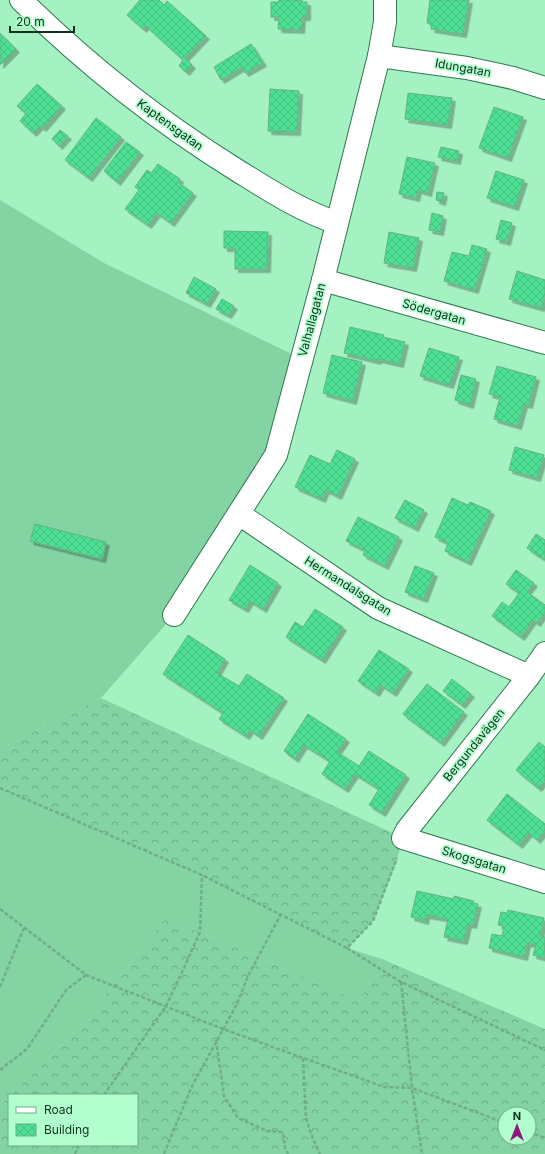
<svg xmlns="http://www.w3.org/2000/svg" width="545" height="1154" font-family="Inter,sans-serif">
<defs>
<pattern id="forest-crowns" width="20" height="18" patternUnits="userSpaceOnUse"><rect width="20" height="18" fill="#84d3a3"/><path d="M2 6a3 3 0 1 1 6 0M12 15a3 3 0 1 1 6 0" fill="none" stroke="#6bac84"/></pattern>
<pattern id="building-cross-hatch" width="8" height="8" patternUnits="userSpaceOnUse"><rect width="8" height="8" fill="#4edf93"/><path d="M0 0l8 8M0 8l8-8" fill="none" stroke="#43c07e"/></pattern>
<filter id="shadow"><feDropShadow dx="3.5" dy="3.5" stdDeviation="0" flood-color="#0004"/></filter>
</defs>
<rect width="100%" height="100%" fill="#a4f1c1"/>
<g fill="#84d3a3">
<polygon points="0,200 104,263 302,359 276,455 174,615 101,698 0,749"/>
<polygon points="0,788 202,874 347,948 382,959 359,1001 200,932 166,918 77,1030 11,1095 9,1095 9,1097 0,1105"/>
</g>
<g fill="url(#forest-crowns)" fill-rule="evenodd">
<polygon points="101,698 403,838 395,866 373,921 347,948 202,874 0,788 0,749"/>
<path d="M166 918 200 932 359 1001 382 959 545 1029V1154H0V1105L9 1097V1145H137V1095H11L77 1030ZM505 1114H529V1138H505Z"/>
</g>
<g fill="url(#building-cross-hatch)" stroke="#66b285" filter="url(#shadow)">
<polygon points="140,0 159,0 164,5 167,1 206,36 185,58 192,65 186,72 179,66 183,60 146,26 143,29 127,15"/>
<polygon points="279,0 302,0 302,2 307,2 307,17 302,17 301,30 278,29 279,17 271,17 271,2 279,2"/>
<polygon points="430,0 469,0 463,34 431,29 432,25 427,23"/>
<polygon points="0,33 16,49 0,65"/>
<polygon points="251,44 263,63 245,73 242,67 221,80 214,67"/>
<polygon points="37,84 62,106 43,128 40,126 33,133 20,121 26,113 17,106"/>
<polygon points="270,89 299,91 297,132 268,131"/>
<polygon points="408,93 452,98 448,125 405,119"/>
<polygon points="494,107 523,117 508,158 479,148"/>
<polygon points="96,118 121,137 89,178 65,160"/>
<polygon points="60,130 68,136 59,146 52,139"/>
<polygon points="126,142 140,152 117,182 104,171"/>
<polygon points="441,147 459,151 457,161 438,157"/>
<polygon points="407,157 435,163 428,193 418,190 416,198 399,194"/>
<polygon points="158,164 180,179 178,182 193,193 171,223 157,213 148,225 125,209 139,190 135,187 147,170 151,173"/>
<polygon points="496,171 524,180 515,207 487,198"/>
<polygon points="437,192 444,193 442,202 436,200"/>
<polygon points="432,213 443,216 440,232 429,230"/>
<polygon points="501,220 512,223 507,242 496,239"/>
<polygon points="224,231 268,232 267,269 235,269 235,248 224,248"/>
<polygon points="389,232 419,238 413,268 384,263"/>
<polygon points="472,245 487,249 475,290 444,281 452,252 469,256"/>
<polygon points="517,271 545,280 545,293 541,308 509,299"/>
<polygon points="194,277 216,289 207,304 186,293"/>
<polygon points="222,299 234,306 228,315 216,309"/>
<polygon points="350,327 384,335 383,337 405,342 400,364 378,359 378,361 344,353"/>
<polygon points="429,348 459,357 450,385 420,376"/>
<polygon points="332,355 362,362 353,401 323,393"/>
<polygon points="497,366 536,377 529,405 524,404 518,426 494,419 500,397 489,394"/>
<polygon points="461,375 476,379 470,405 455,400"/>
<polygon points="515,447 544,455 537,478 509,470"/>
<polygon points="337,450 355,459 338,496 326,490 322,499 295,487 310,455 330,464"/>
<polygon points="452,498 468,505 470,502 491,511 468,562 445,551 448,543 435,537"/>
<polygon points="405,500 424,510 415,528 395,518"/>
<polygon points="358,517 399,537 385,566 363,555 365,550 346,541"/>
<polygon points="35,524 106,542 102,559 30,541"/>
<polygon points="536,534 545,540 545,560 527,548"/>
<polygon points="250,565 278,583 263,609 250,601 245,609 229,600"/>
<polygon points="415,566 434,573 424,599 405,592"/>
<polygon points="516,570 534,583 527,592 545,605 545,612 537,623 533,620 521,637 492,616 502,602 509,607 519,593 506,584"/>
<polygon points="315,609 343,627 322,660 286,637 295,622 303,627"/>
<polygon points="188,635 225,659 217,673 239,686 247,674 284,698 259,736 250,730 246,736 219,719 223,713 163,674"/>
<polygon points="379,650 409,669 393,693 381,685 376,693 358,681"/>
<polygon points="452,679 471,694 462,705 443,691"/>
<polygon points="427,684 464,712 441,743 403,714"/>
<polygon points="308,714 346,739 337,752 359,766 369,751 406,775 382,813 369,805 379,789 355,774 345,789 322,774 330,761 304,745 295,759 284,751"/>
<polygon points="539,742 545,747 545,780 538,788 516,770"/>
<polygon points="507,794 545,824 545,830 537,840 529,833 519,845 487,820"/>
<polygon points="417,891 454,899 454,896 474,901 473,903 478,904 473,925 468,924 464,941 444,937 448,919 426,915 425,921 411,917"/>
<polygon points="508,910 544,918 540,936 545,937 544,958 533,955 536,945 527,943 524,957 489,948 492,934 502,936 504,926 498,925 501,912 507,913"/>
</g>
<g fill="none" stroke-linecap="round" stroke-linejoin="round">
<g stroke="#2c7a50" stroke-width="24">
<g id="minor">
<path d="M21 0C86 64 158 121 235 169 269 190 299 210 337 223"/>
<polyline points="379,56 467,68 513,78 545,88"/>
<polyline points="323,280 545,343"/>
<polyline points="239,514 378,608 529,676"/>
<polyline points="174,615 276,455 323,280 379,56 385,22 385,0"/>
<polyline points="545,653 529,676 407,830 403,838 545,882"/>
</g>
</g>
<g stroke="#71ae88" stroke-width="2.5" stroke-dasharray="4 2" stroke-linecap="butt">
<polyline points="0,788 202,875 347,948 373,921 397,858"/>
<polyline points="0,909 86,975 223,1029 384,1087 412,1088 505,1123"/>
<polyline points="347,948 401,982 545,1050"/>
<polyline points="401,982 412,1088 422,1154"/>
<polyline points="0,987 24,928"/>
<polyline points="216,1040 224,1096 238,1118 267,1131 283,1132 285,1148 288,1154"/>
<polyline points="303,1058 306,1119 313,1139 320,1154"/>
<polyline points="0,1070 27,1049 66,990 86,975"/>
<polyline points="104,1095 166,1006 183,970 200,932 202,875"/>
<polyline points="529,1132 545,1138"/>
<polyline points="75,1154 79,1145"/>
<polyline points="164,1154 192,1086 237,1004 248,976 281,914"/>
</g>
<use href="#minor" stroke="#fff" stroke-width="22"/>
</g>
<g text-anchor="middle" stroke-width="3.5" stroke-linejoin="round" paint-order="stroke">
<g font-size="12" fill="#11311f" stroke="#b1ffce">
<text transform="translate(463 68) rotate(10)" y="4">Idungatan</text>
<text transform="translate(170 125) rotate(36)" y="4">Kaptensgatan</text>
<text transform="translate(434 312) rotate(16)" y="4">Södergatan</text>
<text transform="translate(312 320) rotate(-75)" y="4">Valhallagatan</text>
<text transform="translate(348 586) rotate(32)" y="4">Hermandalsgatan</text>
<text transform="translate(474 745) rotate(-51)" y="4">Bergundavägen</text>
<text transform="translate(474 860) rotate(17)" y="4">Skogsgatan</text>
</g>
</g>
<rect x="8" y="1094" width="130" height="52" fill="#b1ffce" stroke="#71ad88"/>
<rect x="16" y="1107" width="20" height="6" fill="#ffffff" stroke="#71ad88"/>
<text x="44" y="1114" font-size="12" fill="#11311f">Road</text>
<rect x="16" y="1124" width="20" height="12" fill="url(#building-cross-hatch)" stroke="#71ad88"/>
<text x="44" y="1134" font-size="12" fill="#11311f">Building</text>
<g transform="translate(517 1126)"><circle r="19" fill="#b1ffce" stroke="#71ad88"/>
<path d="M0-3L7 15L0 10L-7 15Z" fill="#8f1a7a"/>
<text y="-6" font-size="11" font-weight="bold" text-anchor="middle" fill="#11311f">N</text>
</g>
<path d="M10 26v6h64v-6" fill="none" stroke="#11311f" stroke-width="2"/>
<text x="16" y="26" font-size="12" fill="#11311f" stroke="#b1ffce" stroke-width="3" paint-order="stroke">20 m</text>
</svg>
